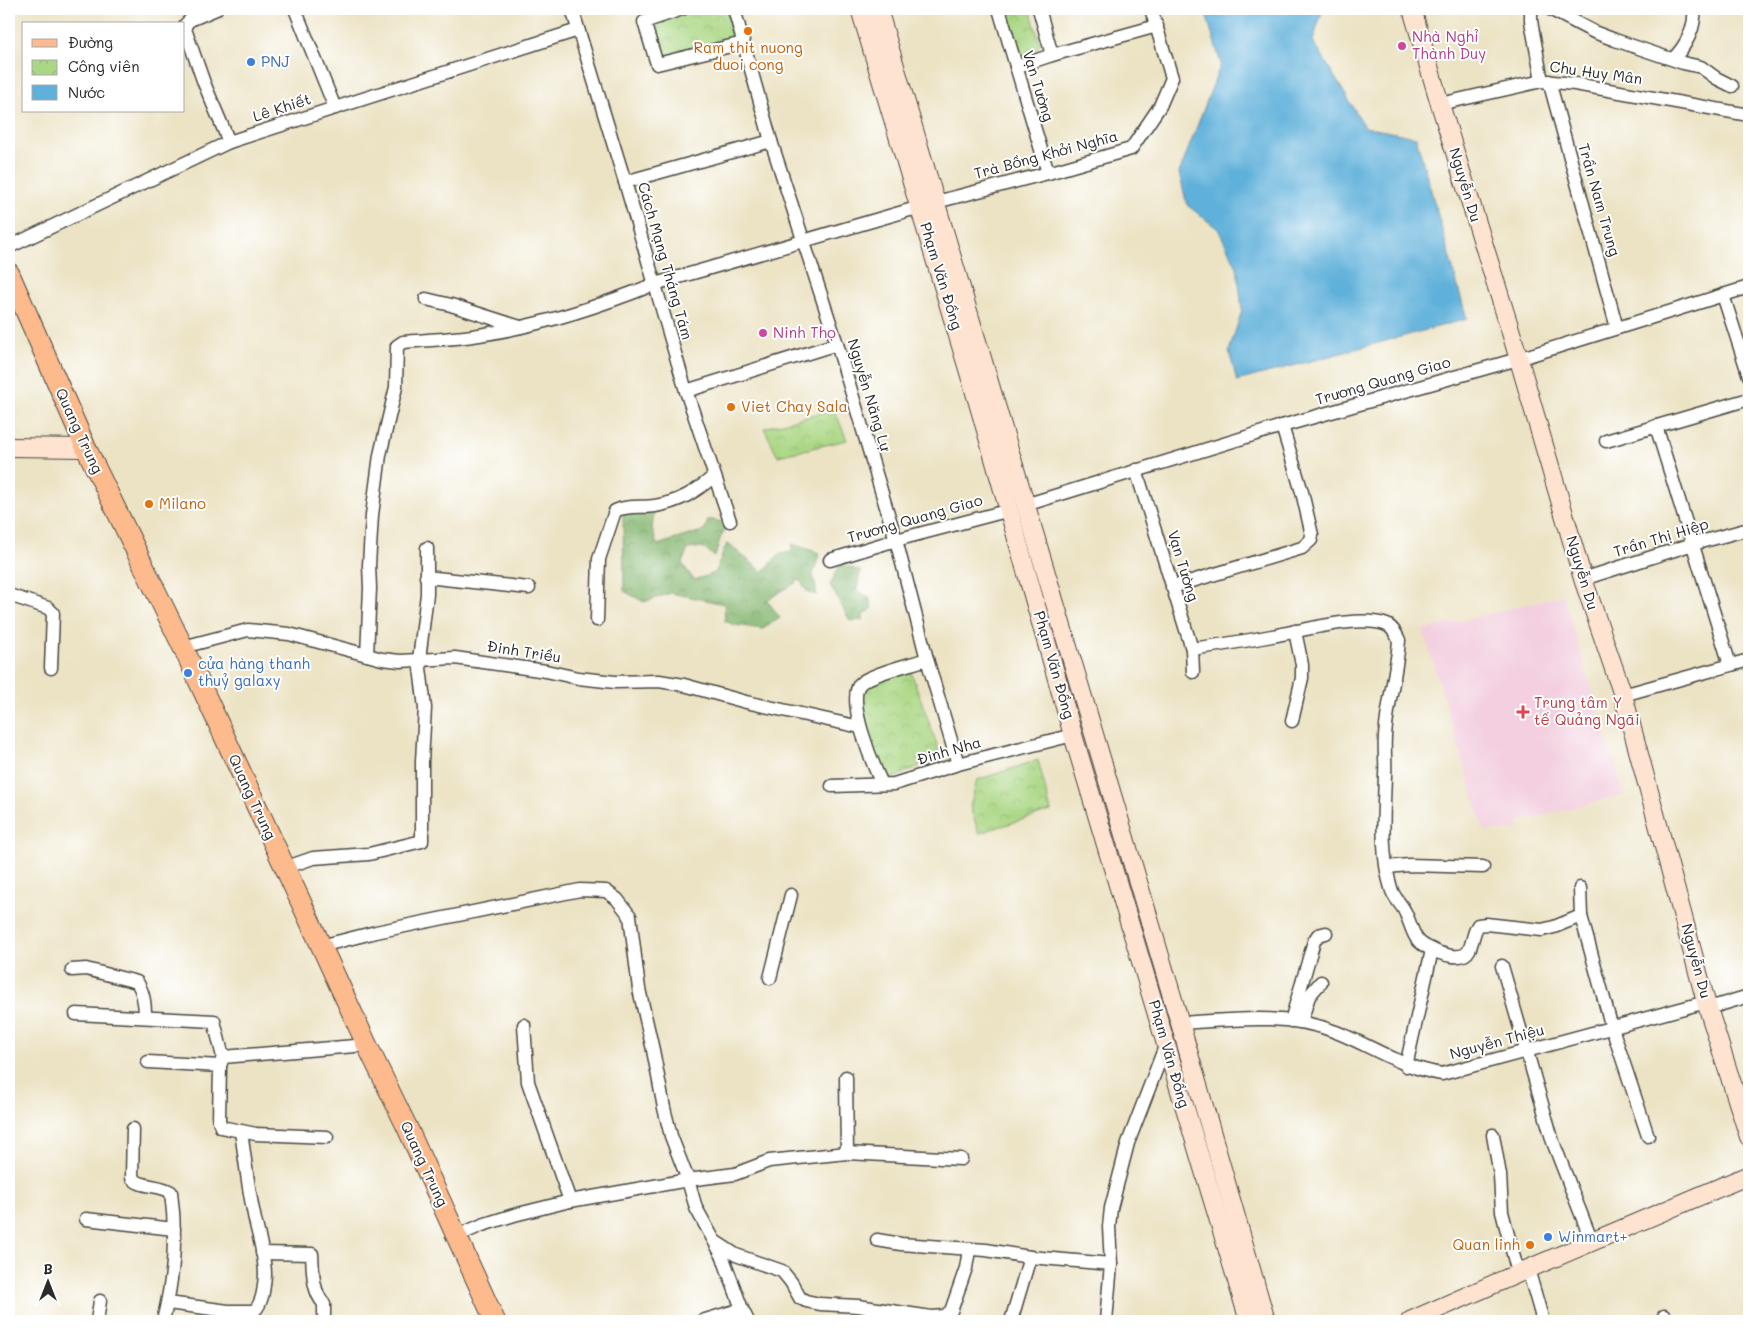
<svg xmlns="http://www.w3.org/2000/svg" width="1758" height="1330" font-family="Mali,sans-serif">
<defs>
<pattern id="forest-crowns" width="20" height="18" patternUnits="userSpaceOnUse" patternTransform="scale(1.25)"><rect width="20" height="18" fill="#87b872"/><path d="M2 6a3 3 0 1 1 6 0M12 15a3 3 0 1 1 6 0" fill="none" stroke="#6f965e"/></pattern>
<pattern id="park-crowns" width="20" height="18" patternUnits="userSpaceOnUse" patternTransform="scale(1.25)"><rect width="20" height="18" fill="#aad784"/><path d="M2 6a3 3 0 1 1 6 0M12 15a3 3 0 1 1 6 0" fill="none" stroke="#92b972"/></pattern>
</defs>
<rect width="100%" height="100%" fill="#fff"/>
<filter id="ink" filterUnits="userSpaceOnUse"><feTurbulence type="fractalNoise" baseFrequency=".02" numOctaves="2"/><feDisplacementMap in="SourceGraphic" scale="10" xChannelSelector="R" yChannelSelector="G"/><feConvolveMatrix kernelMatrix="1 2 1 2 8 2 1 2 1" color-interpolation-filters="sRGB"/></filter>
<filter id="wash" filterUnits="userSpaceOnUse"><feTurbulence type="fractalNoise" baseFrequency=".0096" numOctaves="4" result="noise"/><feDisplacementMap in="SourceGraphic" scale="20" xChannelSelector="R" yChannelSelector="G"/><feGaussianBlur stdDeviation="1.12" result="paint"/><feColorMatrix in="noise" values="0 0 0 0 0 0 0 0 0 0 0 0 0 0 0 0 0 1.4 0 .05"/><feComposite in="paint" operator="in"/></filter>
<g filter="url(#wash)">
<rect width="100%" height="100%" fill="#ece3c4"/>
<polygon fill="#f3cfdf" points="1563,595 1624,795 1518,822 1519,830 1484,831 1423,630"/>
<g fill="url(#forest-crowns)" stroke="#59724e">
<polygon points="654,512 652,529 657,545 705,530 708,519 728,523 720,539 715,557 702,547 688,549 682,563 694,580 715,573 727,543 763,572 779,554 792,552 792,544 820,553 813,574 817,595 808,593 800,580 767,600 780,618 763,629 734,625 725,621 724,604 671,593 644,602 624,591 623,514"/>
<polygon points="840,564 860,571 857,591 869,597 872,609 863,615 863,620 850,621 830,585"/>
</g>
<g fill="url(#park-crowns)" stroke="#6a8158">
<polygon points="666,9 726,9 735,36 657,63 644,15"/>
<polygon points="1005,9 1030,9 1040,44 1031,57 1017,52"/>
<polygon points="834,409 847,440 778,456 764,428"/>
<polygon points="910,669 941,756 880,784 852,689"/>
<polygon points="1038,760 1051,811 979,833 970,807 977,780"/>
</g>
<polygon fill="#5fb0da" stroke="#456e82" points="1210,9 1323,9 1313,41 1365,127 1416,137 1467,319 1237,381 1229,351 1242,310 1237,267 1218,229 1187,205 1179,173 1221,64 1206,14"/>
</g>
<g filter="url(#ink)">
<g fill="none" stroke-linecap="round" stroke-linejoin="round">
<g stroke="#484742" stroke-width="15">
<g id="street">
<polyline points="216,9 190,20 185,25 185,29 204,83 229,142"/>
<polyline points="295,9 335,108"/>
<polyline points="572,9 625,182 686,391 730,521"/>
<polyline points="682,9 644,22 657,64 743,43"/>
<polyline points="734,9 771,141 837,344 896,540 927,659 958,764"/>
<polyline points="999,9 1048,173"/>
<polyline points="1039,9 1052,55"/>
<polyline points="1531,9 1531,21 1542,81"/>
<polyline points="1550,9 1594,32 1615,40 1683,63 1701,67 1716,78 1732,86"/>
<path d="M1673 59C1686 46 1696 27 1694 9"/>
<polyline points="1016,67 1052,55 1157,26"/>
<polyline points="1549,81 1617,328"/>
<polyline points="1440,104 1542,81 1575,84 1749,115"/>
<polyline points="625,182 771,141"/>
<polyline points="936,202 1048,173 1131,149 1160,106 1172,78 1151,9"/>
<polyline points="9,247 229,142 578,30"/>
<polyline points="1723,295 1749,376"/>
<polyline points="426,299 451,305 520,327"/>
<polyline points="686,391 837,344"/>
<polyline points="1656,426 1730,665"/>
<polyline points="1606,441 1749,399"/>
<polyline points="1136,470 1192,649 1193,672"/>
<polyline points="1025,505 1282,426 1518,359 1749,287"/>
<polyline points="830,560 896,540 1010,510"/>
<polyline points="426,577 529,588"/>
<polyline points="1583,579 1693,544 1749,529"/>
<polyline points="1172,587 1302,548 1311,540 1312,535 1302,492 1282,426"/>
<polyline points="9,595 48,608 53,613 51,668"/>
<path d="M597 620 599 559 615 511C627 505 642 508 655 506 679 502 696 492 714 476"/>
<polyline points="183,647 248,630 289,634 382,659 400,661 455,658 546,671 578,678 615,682 659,681 684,685 746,702 860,727"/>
<path d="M1192 649C1219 645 1246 641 1272 636 1301 631 1360 614 1387 625 1393 628 1396 634 1399 640 1397 672 1387 704 1385 737 1384 750 1386 763 1385 775 1384 812 1380 852 1391 888 1393 898 1403 905 1406 914 1414 931 1412 941 1431 949 1440 954 1463 962 1469 950 1473 942 1473 933 1478 925L1486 924 1542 930 1554 927 1581 916"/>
<path d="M367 655 370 588 369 565 372 515 380 455 396 387 397 346 403 342C428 340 454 339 479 335 540 326 598 307 655 284L920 207"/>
<polyline points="1623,695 1749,660"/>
<polyline points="1292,721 1302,678 1302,665 1295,631"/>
<path d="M882 784C874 767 843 695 862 682 877 672 909 665 927 659"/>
<polyline points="832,786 894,784 958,764 1073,735"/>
<polyline points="1387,867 1409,865 1483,867"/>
<polyline points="284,868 313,858 369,854 422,841 422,761 425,708 419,660 427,594 427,548"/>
<polyline points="1580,888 1581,916 1612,1028 1648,1136"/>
<polyline points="321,946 376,932 580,890 606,891 617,899 630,916 639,989 653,1050 664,1108 671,1136 688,1180 696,1208 722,1255 742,1309 748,1321"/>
<polyline points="1502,966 1553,1142 1592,1242"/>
<path d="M72 970 86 969 137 982C144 993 145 1004 145 1016"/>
<polyline points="770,978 791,895"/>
<polyline points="1709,1008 1749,996"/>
<polyline points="76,1014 214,1021 223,1057 220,1066 219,1120 221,1127 256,1134 327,1137"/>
<polyline points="1291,1021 1314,941 1318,935 1326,933"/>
<polyline points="1301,1022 1309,996 1321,982"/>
<path d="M1180 1023C1231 1020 1287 1012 1336 1032 1372 1046 1402 1068 1442 1074L1706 1002"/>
<polyline points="524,1025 528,1082 570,1201"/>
<polyline points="223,1057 367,1045"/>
<polyline points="148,1062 220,1066"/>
<polyline points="1406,1066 1432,950"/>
<polyline points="846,1077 847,1153"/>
<path d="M133 1129 132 1178C141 1188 159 1184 171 1192 177 1238 174 1276 163 1321"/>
<polyline points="1493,1135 1500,1175 1502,1212 1518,1273"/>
<polyline points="86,1219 174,1229"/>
<polyline points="457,1236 482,1225 514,1215 570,1201 688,1180 735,1174 769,1161 847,1153 961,1159"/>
<polyline points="877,1240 901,1244 986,1250 1030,1257 1111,1264"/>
<polyline points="716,1242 736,1255 782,1271 791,1282 800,1298 806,1301 820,1304 858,1306 931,1317 944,1316 951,1311 966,1268 969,1250"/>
<path d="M262 1253 312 1254C313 1270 312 1291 324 1304V1321"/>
<polyline points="1528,1269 1543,1321"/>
<path d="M168 1303 228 1311H254C263 1303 264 1287 265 1275 265 1255 258 1235 254 1215 248 1187 245 1159 241 1131"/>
<polyline points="1664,1316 1665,1321"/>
<polyline points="97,1321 100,1301"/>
<polyline points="702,1321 742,1309"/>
<polyline points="1011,1321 1030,1257"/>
<polyline points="1106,1321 1111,1264 1109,1227 1111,1208 1128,1143 1166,1044"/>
</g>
</g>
<g stroke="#484742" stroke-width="20">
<g id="secondary">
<polyline points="860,9 979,406 1073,735 1249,1321"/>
<polyline points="878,9 1180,1023 1266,1321"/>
<polyline points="1412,9 1440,104 1510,329 1583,579 1623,695 1706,1002 1749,1137"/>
<polyline points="9,447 86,448"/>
<polyline points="1410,1321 1528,1269 1749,1175"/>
</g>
</g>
<g stroke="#484742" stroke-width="22">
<polyline id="primary" points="9,273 86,448 183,647 367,1045 407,1127 495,1321"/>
</g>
<use href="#street" stroke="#fff" stroke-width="12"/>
<use href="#secondary" stroke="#fee3d1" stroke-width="18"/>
<use href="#primary" stroke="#fcba8d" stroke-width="20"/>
</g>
</g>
<g fill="#e8710a" stroke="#fff" stroke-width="2">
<circle cx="748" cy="31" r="5"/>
<circle cx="731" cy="407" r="5"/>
<circle cx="149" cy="504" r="5"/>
<circle cx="1530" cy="1245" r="5"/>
</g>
<g fill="#d1479c" stroke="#fff" stroke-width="2">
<circle cx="1402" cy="46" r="5"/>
<circle cx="763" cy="333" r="5"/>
</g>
<g fill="#3f7fe0" stroke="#fff" stroke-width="2">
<circle cx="251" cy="62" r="5"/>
<circle cx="188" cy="673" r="5"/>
<circle cx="1548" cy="1237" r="5"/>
</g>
<path fill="#e0444e" stroke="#fff" stroke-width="2" d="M1520.5 704.5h5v5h5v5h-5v5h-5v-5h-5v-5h5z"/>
<g text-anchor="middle" stroke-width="4" stroke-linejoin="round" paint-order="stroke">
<g font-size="15" fill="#b23c85" stroke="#fff" text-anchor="start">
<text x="1412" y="42">Nhà Nghỉ<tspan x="1412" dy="17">Thành Duy</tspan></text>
<text x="773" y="338">Ninh Thọ</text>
</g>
<g font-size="15" fill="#c56008" stroke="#fff" text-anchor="start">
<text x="748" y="53" text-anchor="middle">Ram thit nuong<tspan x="748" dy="17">duoi cong</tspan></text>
<text x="741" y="412">Viet Chay Sala</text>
<text x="159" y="509">Milano</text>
<text x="1520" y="1250" text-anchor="end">Quan linh</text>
</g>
<g font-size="15" fill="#366cbe" stroke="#fff" text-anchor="start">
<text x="261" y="67">PNJ</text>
<text x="198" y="669">cửa hàng thanh<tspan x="198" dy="17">thuỷ galaxy</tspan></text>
<text x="1558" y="1242">Winmart+</text>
</g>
<g font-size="15" fill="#2b2b2b" stroke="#fff">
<text transform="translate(1596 73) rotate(8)" y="5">Chu Huy Mân</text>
<text transform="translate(1038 86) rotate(73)" y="5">Vạn Tường</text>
<text transform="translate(282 108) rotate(-18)" y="5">Lê Khiết</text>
<text transform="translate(1046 155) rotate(-15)" y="5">Trà Bồng Khởi Nghĩa</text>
<text transform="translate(1465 185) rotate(73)" y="5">Nguyễn Du</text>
<text transform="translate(1599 200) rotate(74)" y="5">Trần Nam Trung</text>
<text transform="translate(665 261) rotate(74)" y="5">Cách Mạng Tháng Tám</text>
<text transform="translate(941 276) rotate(73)" y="5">Phạm Văn Đồng</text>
<text transform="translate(1383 381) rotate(-16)" y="5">Trương Quang Giao</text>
<text transform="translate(869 395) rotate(73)" y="5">Nguyễn Năng Lự</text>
<text transform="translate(79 431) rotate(65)" y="5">Quang Trung</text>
<text transform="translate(915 519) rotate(-16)" y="5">Trương Quang Giao</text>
<text transform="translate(1661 538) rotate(-17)" y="5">Trần Thị Hiệp</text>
<text transform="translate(1183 566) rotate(73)" y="5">Vạn Tường</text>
<text transform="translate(1582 573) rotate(73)" y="5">Nguyễn Du</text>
<text transform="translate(524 652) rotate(9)" y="5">Đinh Triều</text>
<text transform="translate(1054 665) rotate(74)" y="5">Phạm Văn Đồng</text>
<text transform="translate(949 751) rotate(-16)" y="5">Đinh Nha</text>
<text transform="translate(252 797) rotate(65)" y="5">Quang Trung</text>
<text transform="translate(1696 961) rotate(75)" y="5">Nguyễn Du</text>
<text transform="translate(1497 1042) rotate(-15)" y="5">Nguyễn Thiệu</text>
<text transform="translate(1169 1054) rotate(74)" y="5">Phạm Văn Đồng</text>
<text transform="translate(424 1164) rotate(65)" y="5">Quang Trung</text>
</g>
<g font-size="15" fill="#be3a42" stroke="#fff" text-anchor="start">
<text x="1534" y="708">Trung tâm Y<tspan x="1534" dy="17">tế Quảng Ngãi</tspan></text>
</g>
</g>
<rect width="1758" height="1330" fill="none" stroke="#fff" stroke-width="30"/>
<rect x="22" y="22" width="162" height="90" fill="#ffffff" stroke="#aaaaaa"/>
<rect x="32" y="39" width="25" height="8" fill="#fcba8d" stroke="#aaaaaa"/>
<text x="68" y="48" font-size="15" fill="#2b2b2b">Đường</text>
<rect x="32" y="60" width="25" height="15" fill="url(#park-crowns)" stroke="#aaaaaa"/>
<text x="68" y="72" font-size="15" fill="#2b2b2b">Công viên</text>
<rect x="32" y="85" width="25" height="15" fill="#5fb0da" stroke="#aaaaaa"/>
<text x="68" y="98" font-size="15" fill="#2b2b2b">Nước</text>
<g transform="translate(48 1282)" stroke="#ffffff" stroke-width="4" paint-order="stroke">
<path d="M0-4L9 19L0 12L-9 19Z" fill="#2b2b2b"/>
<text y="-8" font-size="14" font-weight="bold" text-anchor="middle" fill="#2b2b2b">B</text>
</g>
</svg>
